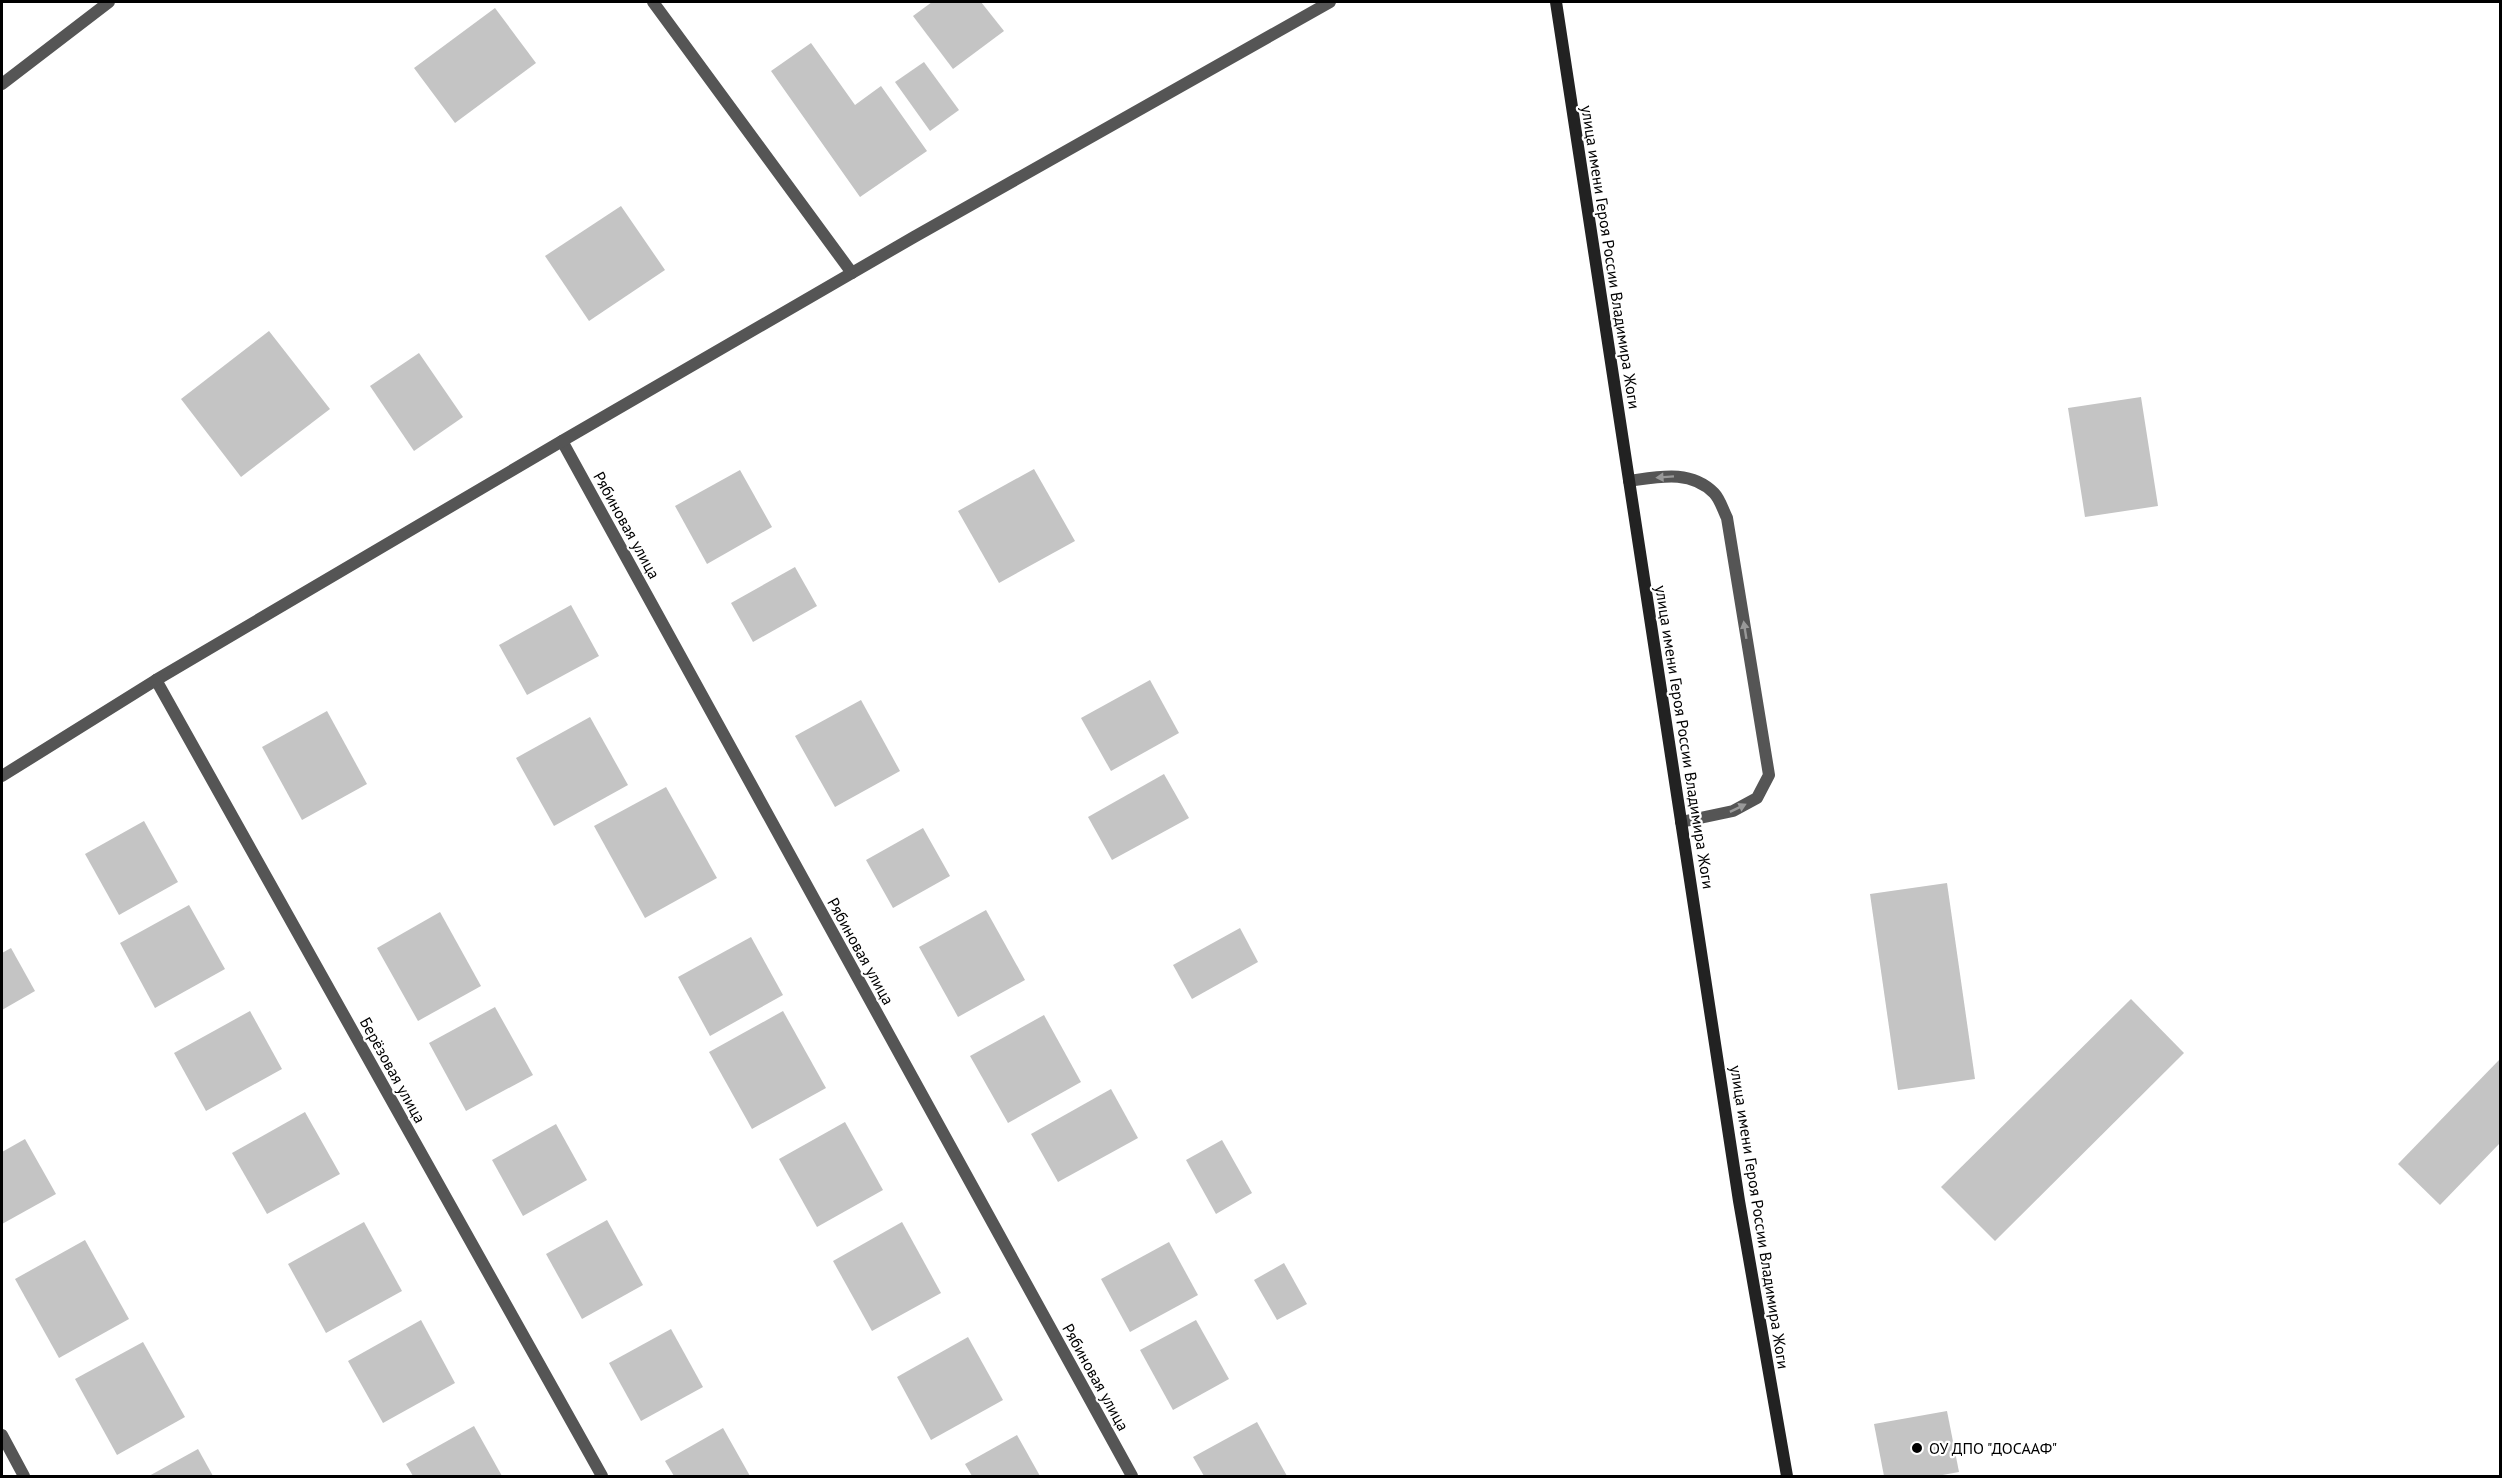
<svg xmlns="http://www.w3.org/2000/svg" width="2502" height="1478" font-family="'PT Sans',sans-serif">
<rect width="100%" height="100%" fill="#fff"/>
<g fill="#c4c4c4">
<polygon points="932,2 981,2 1004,31 953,69 913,16"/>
<polygon points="495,8 536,63 455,123 414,68"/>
<polygon points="811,43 855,105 881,86 927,151 860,197 771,71"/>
<polygon points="924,62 959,110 930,131 895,82"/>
<polygon points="621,206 665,270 589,321 545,256"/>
<polygon points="269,331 330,409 241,477 181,399"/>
<polygon points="419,353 463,417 414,451 370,386"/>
<polygon points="2141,397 2158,506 2085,517 2068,408"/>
<polygon points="1034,469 1075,541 999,583 958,511"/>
<polygon points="740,470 772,527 707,564 675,506"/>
<polygon points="795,567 817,606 753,642 731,603"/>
<polygon points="571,605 599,656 527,695 499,645"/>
<polygon points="1150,680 1179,733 1111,771 1081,718"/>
<polygon points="861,700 900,771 835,807 795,736"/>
<polygon points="327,711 367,784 302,820 262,747"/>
<polygon points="590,717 628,785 554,826 516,758"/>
<polygon points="1164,774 1189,818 1112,860 1088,817"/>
<polygon points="666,787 717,878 645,918 594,826"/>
<polygon points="144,821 178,882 119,915 85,854"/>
<polygon points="923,828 950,876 893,908 866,860"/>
<polygon points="1947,883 1975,1079 1898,1090 1870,894"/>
<polygon points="189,905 225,969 155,1008 120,943"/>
<polygon points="986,910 1025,980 958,1017 919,947"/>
<polygon points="440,912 481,986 418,1021 377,948"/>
<polygon points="1240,928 1258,962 1192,999 1173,965"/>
<polygon points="751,937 783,995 710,1036 678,977"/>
<polygon points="11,948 35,991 2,1010 2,953"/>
<polygon points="2131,999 2184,1053 1995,1241 1941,1187"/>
<polygon points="495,1007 533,1075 466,1111 429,1043"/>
<polygon points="250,1011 282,1069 206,1111 174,1053"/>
<polygon points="783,1011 826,1088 752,1129 709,1052"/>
<polygon points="1044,1015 1081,1082 1008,1123 970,1056"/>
<polygon points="2500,1059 2500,1143 2440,1205 2398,1164"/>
<polygon points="1111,1089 1138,1138 1058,1182 1031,1134"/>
<polygon points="305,1112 340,1174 267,1214 232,1153"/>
<polygon points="845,1122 883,1190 817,1227 779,1159"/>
<polygon points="556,1124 587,1180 523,1216 492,1160"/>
<polygon points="25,1139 56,1194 2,1224 2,1152"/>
<polygon points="1222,1140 1252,1193 1216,1214 1186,1160"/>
<polygon points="607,1220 643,1285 582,1319 546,1254"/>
<polygon points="364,1222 402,1291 326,1333 288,1264"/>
<polygon points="902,1222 941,1293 872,1331 833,1261"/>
<polygon points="85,1240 129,1319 59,1358 15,1279"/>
<polygon points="1169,1242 1198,1295 1130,1332 1101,1279"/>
<polygon points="1284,1263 1307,1304 1277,1320 1254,1280"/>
<polygon points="421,1320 455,1383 383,1423 348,1361"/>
<polygon points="1196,1320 1229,1379 1173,1410 1140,1350"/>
<polygon points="671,1329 703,1387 641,1421 609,1363"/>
<polygon points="968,1337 1003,1400 931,1440 897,1377"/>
<polygon points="143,1342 185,1417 117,1455 75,1379"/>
<polygon points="1947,1411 1959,1472 1937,1476 1884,1476 1874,1424"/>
<polygon points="1257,1422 1287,1476 1204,1476 1193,1457"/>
<polygon points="474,1426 502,1476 413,1476 406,1464"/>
<polygon points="723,1428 750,1476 674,1476 665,1461"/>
<polygon points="1017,1435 1040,1476 972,1476 965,1464"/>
<polygon points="198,1449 213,1476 149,1476"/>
</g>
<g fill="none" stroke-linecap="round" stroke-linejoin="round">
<g stroke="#555" stroke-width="12">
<polyline points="653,2 852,273"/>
<polyline points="2,84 109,2"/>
<path d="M1629 481C1658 477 1690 469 1714 493 1720 499 1723 510 1727 518L1769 775 1757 798 1733 811 1681 822"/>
</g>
<g stroke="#555" stroke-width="12">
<polyline points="562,441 1132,1476"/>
<polyline points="156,680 602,1476"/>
<polyline points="2,776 156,680 562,441 914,237 1330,2"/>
<polyline points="2,1435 24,1476"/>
</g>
<polyline stroke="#222" stroke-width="12" points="1556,2 1739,1201 1787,1476"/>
</g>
<defs><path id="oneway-solid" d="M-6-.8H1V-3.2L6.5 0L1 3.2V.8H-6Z" transform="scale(1.5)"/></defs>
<g fill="#999">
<use href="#oneway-solid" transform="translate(1665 477) rotate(176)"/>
<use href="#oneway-solid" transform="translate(1745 630) rotate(-99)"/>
<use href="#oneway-solid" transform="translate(1738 808) rotate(-26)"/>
</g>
<circle fill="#000" stroke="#fff" stroke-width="2" cx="1917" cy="1448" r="6"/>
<g text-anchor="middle" stroke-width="4.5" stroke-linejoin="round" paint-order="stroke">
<g font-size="16" fill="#000" stroke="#fff">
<text transform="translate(1611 257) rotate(81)" y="6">улица имени Героя России Владимира Жоги</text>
<text transform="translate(627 525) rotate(61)" y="6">Рябиновая улица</text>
<text transform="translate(1685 737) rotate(81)" y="6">улица имени Героя России Владимира Жоги</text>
<text transform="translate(861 951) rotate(61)" y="6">Рябиновая улица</text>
<text transform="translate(393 1070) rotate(61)" y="6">Берёзовая улица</text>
<text transform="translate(1760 1217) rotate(81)" y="6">улица имени Героя России Владимира Жоги</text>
<text transform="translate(1096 1377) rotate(61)" y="6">Рябиновая улица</text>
</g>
<g font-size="16" fill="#000" stroke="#fff" text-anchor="start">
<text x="1929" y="1454">ОУ ДПО "ДОСААФ"</text>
</g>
</g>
<rect width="2502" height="1478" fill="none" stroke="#000000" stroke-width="6"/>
</svg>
